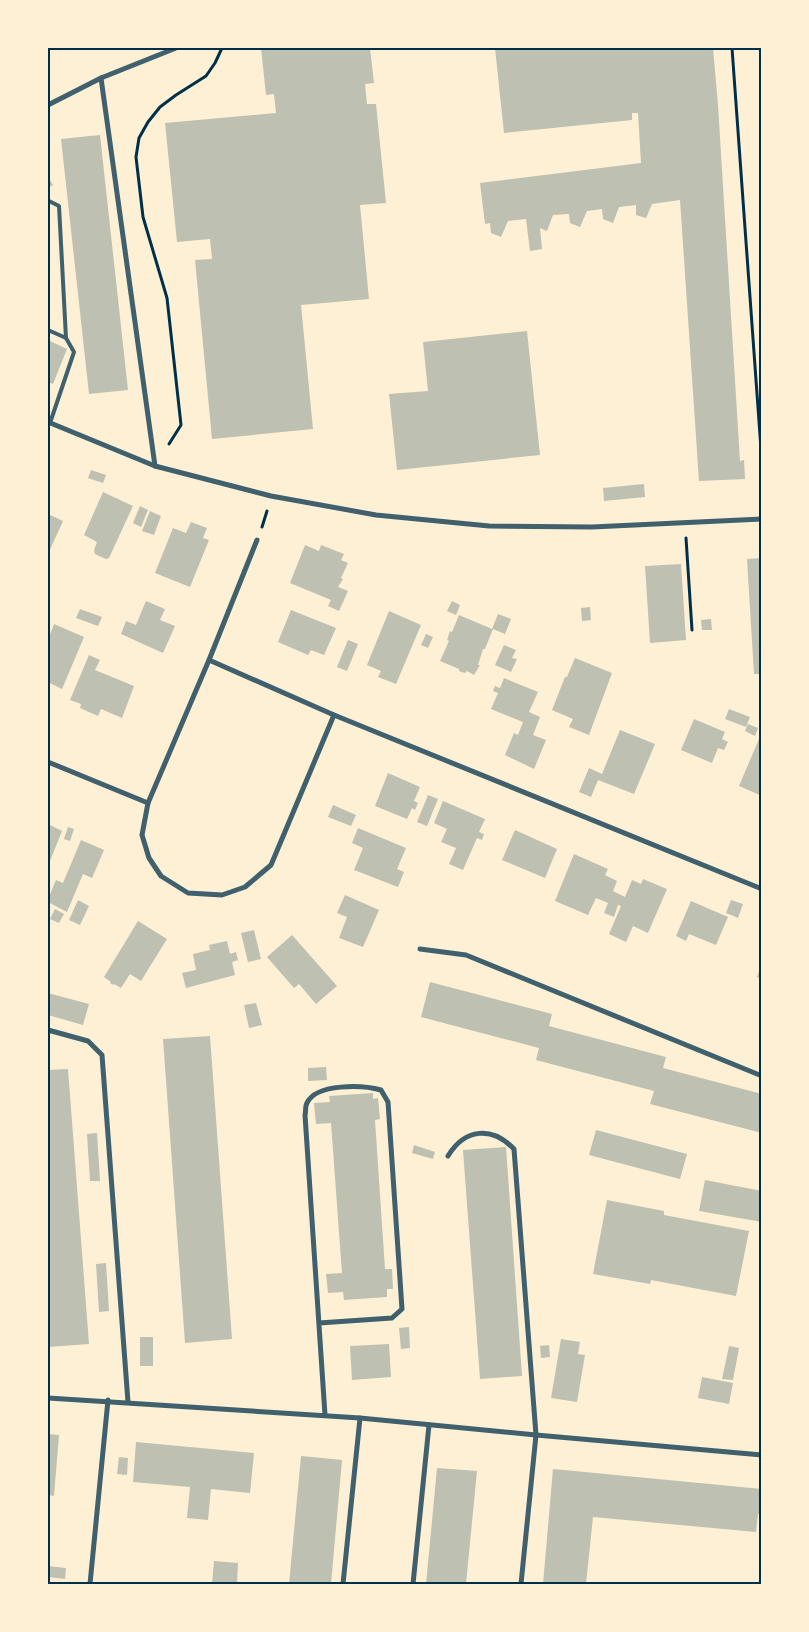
<svg xmlns="http://www.w3.org/2000/svg" width="809" height="1632" font-family="'Golos Text',sans-serif">
<rect width="100%" height="100%" fill="#fdf0d5"/>
<g fill="#bec0b2">
<polygon points="261,48 370,48 374,83 365,84 367,104 376,104 386,203 360,205 369,299 301,305 313,429 212,439 195,260 212,259 210,239 177,242 165,123 276,113 274,94 266,95"/>
<polygon points="495,48 713,48 718,105 740,461 744,460 745,479 699,481 680,200 652,204 646,218 636,215 636,205 619,207 613,223 603,219 602,209 587,211 580,227 570,223 569,214 553,215 547,231 540,228 542,249 530,251 526,219 508,221 501,237 491,233 490,223 485,224 480,183 641,163 638,113 632,113 632,120 504,133"/>
<polygon points="100,135 128,390 89,394 61,139"/>
<polygon points="48,177 53,185 48,188"/>
<polygon points="527,331 540,455 397,470 389,394 428,391 423,342"/>
<polygon points="48,340 67,349 53,384 48,382"/>
<polygon points="91,470 106,475 103,483 88,478"/>
<polygon points="644,484 645,497 604,501 603,488"/>
<polygon points="103,492 133,506 109,558 106,559 95,554 94,550 97,542 84,535"/>
<polygon points="140,506 148,510 141,527 133,523"/>
<polygon points="150,511 161,516 154,535 142,531"/>
<polygon points="48,514 63,521 48,554"/>
<polygon points="191,522 207,528 203,538 209,540 190,587 155,573 173,528 186,533"/>
<polygon points="305,545 319,551 321,545 344,554 341,560 348,563 341,578 343,579 338,587 348,591 339,611 328,606 331,600 290,583"/>
<polygon points="762,558 762,674 754,674 747,559"/>
<polygon points="681,564 686,640 650,643 645,566"/>
<polygon points="146,601 165,609 160,620 175,626 163,653 121,634 126,621 136,625"/>
<polygon points="452,601 460,605 456,615 447,611"/>
<polygon points="590,607 591,620 582,621 581,608"/>
<polygon points="80,609 102,617 98,626 76,618"/>
<polygon points="291,610 336,628 324,655 311,650 308,655 278,642"/>
<polygon points="389,611 421,625 396,684 378,677 381,671 367,665"/>
<polygon points="498,614 511,619 505,634 493,629 485,649 483,649 478,665 480,665 474,675 467,671 465,673 459,671 459,669 440,661 449,641 447,640 450,631 452,632 459,615 492,629"/>
<polygon points="711,619 712,630 702,630 701,620"/>
<polygon points="54,624 84,637 62,689 48,682 48,640"/>
<polygon points="426,634 433,637 428,648 421,645"/>
<polygon points="348,640 358,644 347,671 337,667"/>
<polygon points="504,645 516,650 512,658 517,659 511,672 495,665"/>
<polygon points="89,655 100,660 95,670 134,686 122,718 101,709 98,716 80,708 81,704 70,700"/>
<polygon points="575,658 612,673 589,735 569,727 573,719 552,710 565,677 567,677"/>
<polygon points="504,678 538,692 529,712 540,717 533,735 546,740 534,769 505,755 514,733 518,735 523,722 491,709 498,693 493,691 495,686 500,688"/>
<polygon points="729,709 750,717 746,727 725,719"/>
<polygon points="694,719 725,732 722,739 728,742 724,750 718,748 712,763 681,750"/>
<polygon points="748,724 758,728 755,736 745,731"/>
<polygon points="620,730 655,744 634,794 598,780 591,797 579,792 589,768 602,774"/>
<polygon points="759,739 762,740 762,796 739,786"/>
<polygon points="388,773 420,787 414,801 418,803 415,810 412,808 407,819 375,806"/>
<polygon points="428,795 438,799 427,826 417,822"/>
<polygon points="443,801 485,819 479,832 484,834 482,840 477,838 463,870 449,864 456,848 441,842 447,829 434,823"/>
<polygon points="333,805 356,815 351,826 328,817"/>
<polygon points="48,824 62,831 48,866"/>
<polygon points="68,827 74,829 70,841 64,839"/>
<polygon points="358,828 406,848 397,869 404,872 398,887 354,870 363,848 352,843"/>
<polygon points="515,830 557,849 545,878 502,860"/>
<polygon points="81,840 104,850 92,878 83,874 67,912 48,902 48,899 56,880 63,883"/>
<polygon points="574,854 608,869 605,875 617,881 613,891 625,897 632,880 641,884 643,879 667,889 648,933 633,926 626,942 609,934 621,906 618,905 614,917 604,913 608,903 596,898 588,915 555,901"/>
<polygon points="345,895 379,910 363,947 339,938 347,917 337,913"/>
<polygon points="78,900 89,906 80,925 69,920"/>
<polygon points="731,900 743,904 738,918 726,913"/>
<polygon points="691,901 728,917 716,945 689,934 686,941 676,936"/>
<polygon points="55,909 64,914 59,923 50,919"/>
<polygon points="138,921 167,939 141,981 130,974 121,988 114,984 113,985 110,983 111,982 104,977"/>
<polygon points="254,930 261,959 248,962 241,933"/>
<polygon points="292,935 337,986 316,1004 299,984 294,988 267,957"/>
<polygon points="227,941 230,954 236,952 238,960 232,962 235,975 186,988 182,973 196,970 193,954 210,950 209,945"/>
<polygon points="761,966 762,966 762,979 757,977"/>
<polygon points="430,982 552,1014 549,1026 666,1057 663,1068 762,1094 762,1133 650,1104 654,1091 536,1060 539,1048 421,1017"/>
<polygon points="48,993 89,1004 83,1025 48,1015"/>
<polygon points="256,1003 262,1025 249,1028 244,1005"/>
<polygon points="210,1036 232,1339 185,1343 163,1039"/>
<polygon points="326,1067 327,1080 308,1081 308,1068"/>
<polygon points="68,1069 89,1344 48,1347 48,1070"/>
<polygon points="373,1093 373,1099 378,1098 380,1119 375,1120 385,1269 392,1269 393,1289 387,1289 387,1297 344,1300 343,1292 328,1293 326,1274 342,1273 331,1123 316,1124 314,1103 330,1102 329,1096"/>
<polygon points="596,1130 687,1154 680,1179 589,1155"/>
<polygon points="97,1133 100,1181 90,1181 87,1134"/>
<polygon points="414,1145 435,1152 433,1159 412,1153"/>
<polygon points="506,1147 522,1376 480,1379 463,1150"/>
<polygon points="705,1180 762,1191 762,1222 699,1211"/>
<polygon points="607,1200 664,1211 664,1215 749,1231 736,1296 651,1280 650,1284 593,1274"/>
<polygon points="106,1263 109,1311 99,1312 96,1264"/>
<polygon points="409,1327 410,1348 401,1349 399,1328"/>
<rect x="140" y="1337" width="13" height="29"/>
<polygon points="561,1339 580,1342 578,1354 585,1355 577,1402 551,1398"/>
<polygon points="389,1344 391,1377 352,1380 350,1346"/>
<polygon points="549,1345 550,1357 541,1358 540,1346"/>
<polygon points="729,1346 739,1348 733,1380 722,1379"/>
<polygon points="702,1377 733,1383 729,1404 698,1398"/>
<polygon points="48,1434 59,1435 54,1496 48,1495"/>
<polygon points="136,1442 254,1453 250,1493 211,1489 208,1520 187,1518 190,1487 133,1482"/>
<polygon points="301,1456 342,1460 331,1584 289,1584"/>
<polygon points="119,1457 128,1458 127,1475 117,1474"/>
<polygon points="437,1468 477,1471 466,1584 426,1584"/>
<polygon points="553,1469 762,1489 762,1514 758,1514 756,1532 593,1517 586,1584 543,1584"/>
<polygon points="214,1561 238,1563 237,1584 212,1584"/>
<polygon points="48,1566 66,1568 65,1579 48,1577"/>
<polygon points="106,1582 124,1583 124,1584 106,1584"/>
</g>
<g fill="none" stroke-linecap="round" stroke-linejoin="round">
<g stroke="#003049" stroke-width="3">
<polyline points="732,48 762,463"/>
<polyline points="169,444 181,425 167,298 143,217 136,157 139,138 148,122 160,107 176,95 206,76 215,63 222,48"/>
<polyline points="262,527 267,511"/>
<polyline points="686,538 692,630"/>
</g>
<g stroke="#3f606c" stroke-width="4">
<polyline points="48,202 49,201 59,206 66,338 48,330"/>
<polyline points="50,423 74,352 66,338"/>
</g>
<g stroke="#3f606c" stroke-width="5">
<polyline points="101,78 155,466"/>
<polyline points="48,105 101,78 176,48"/>
<polyline points="48,422 155,466 271,496 376,515 489,526 592,527 762,519"/>
<polyline points="257,540 209,660 148,803 142,835 149,858 161,876 188,893 222,895 245,887 271,865 334,715"/>
<polyline points="209,660 334,715 762,889"/>
<polyline points="48,762 148,803"/>
<polyline points="420,949 466,955 762,1076"/>
<polyline points="48,1030 88,1041 102,1055 128,1402"/>
<path d="M448 1156C465 1128 492 1126 514 1149L536 1435 521 1584"/>
<path d="M319 1323 392 1318 402 1309 388 1102 381 1090C363 1085 316 1083 307 1103 305 1106 306 1112 305 1115L325 1415"/>
<polyline points="48,1398 360,1418 536,1435 762,1455"/>
<polyline points="90,1584 108,1400"/>
<polyline points="343,1584 360,1418"/>
<polyline points="413,1584 429,1425"/>
</g>
</g>
<rect width="809" height="1632" fill="none" stroke="#fdf0d5" stroke-width="98"/>
<rect x="49" y="49" width="711" height="1534" fill="none" stroke="#003049" stroke-width="2"/>
</svg>
